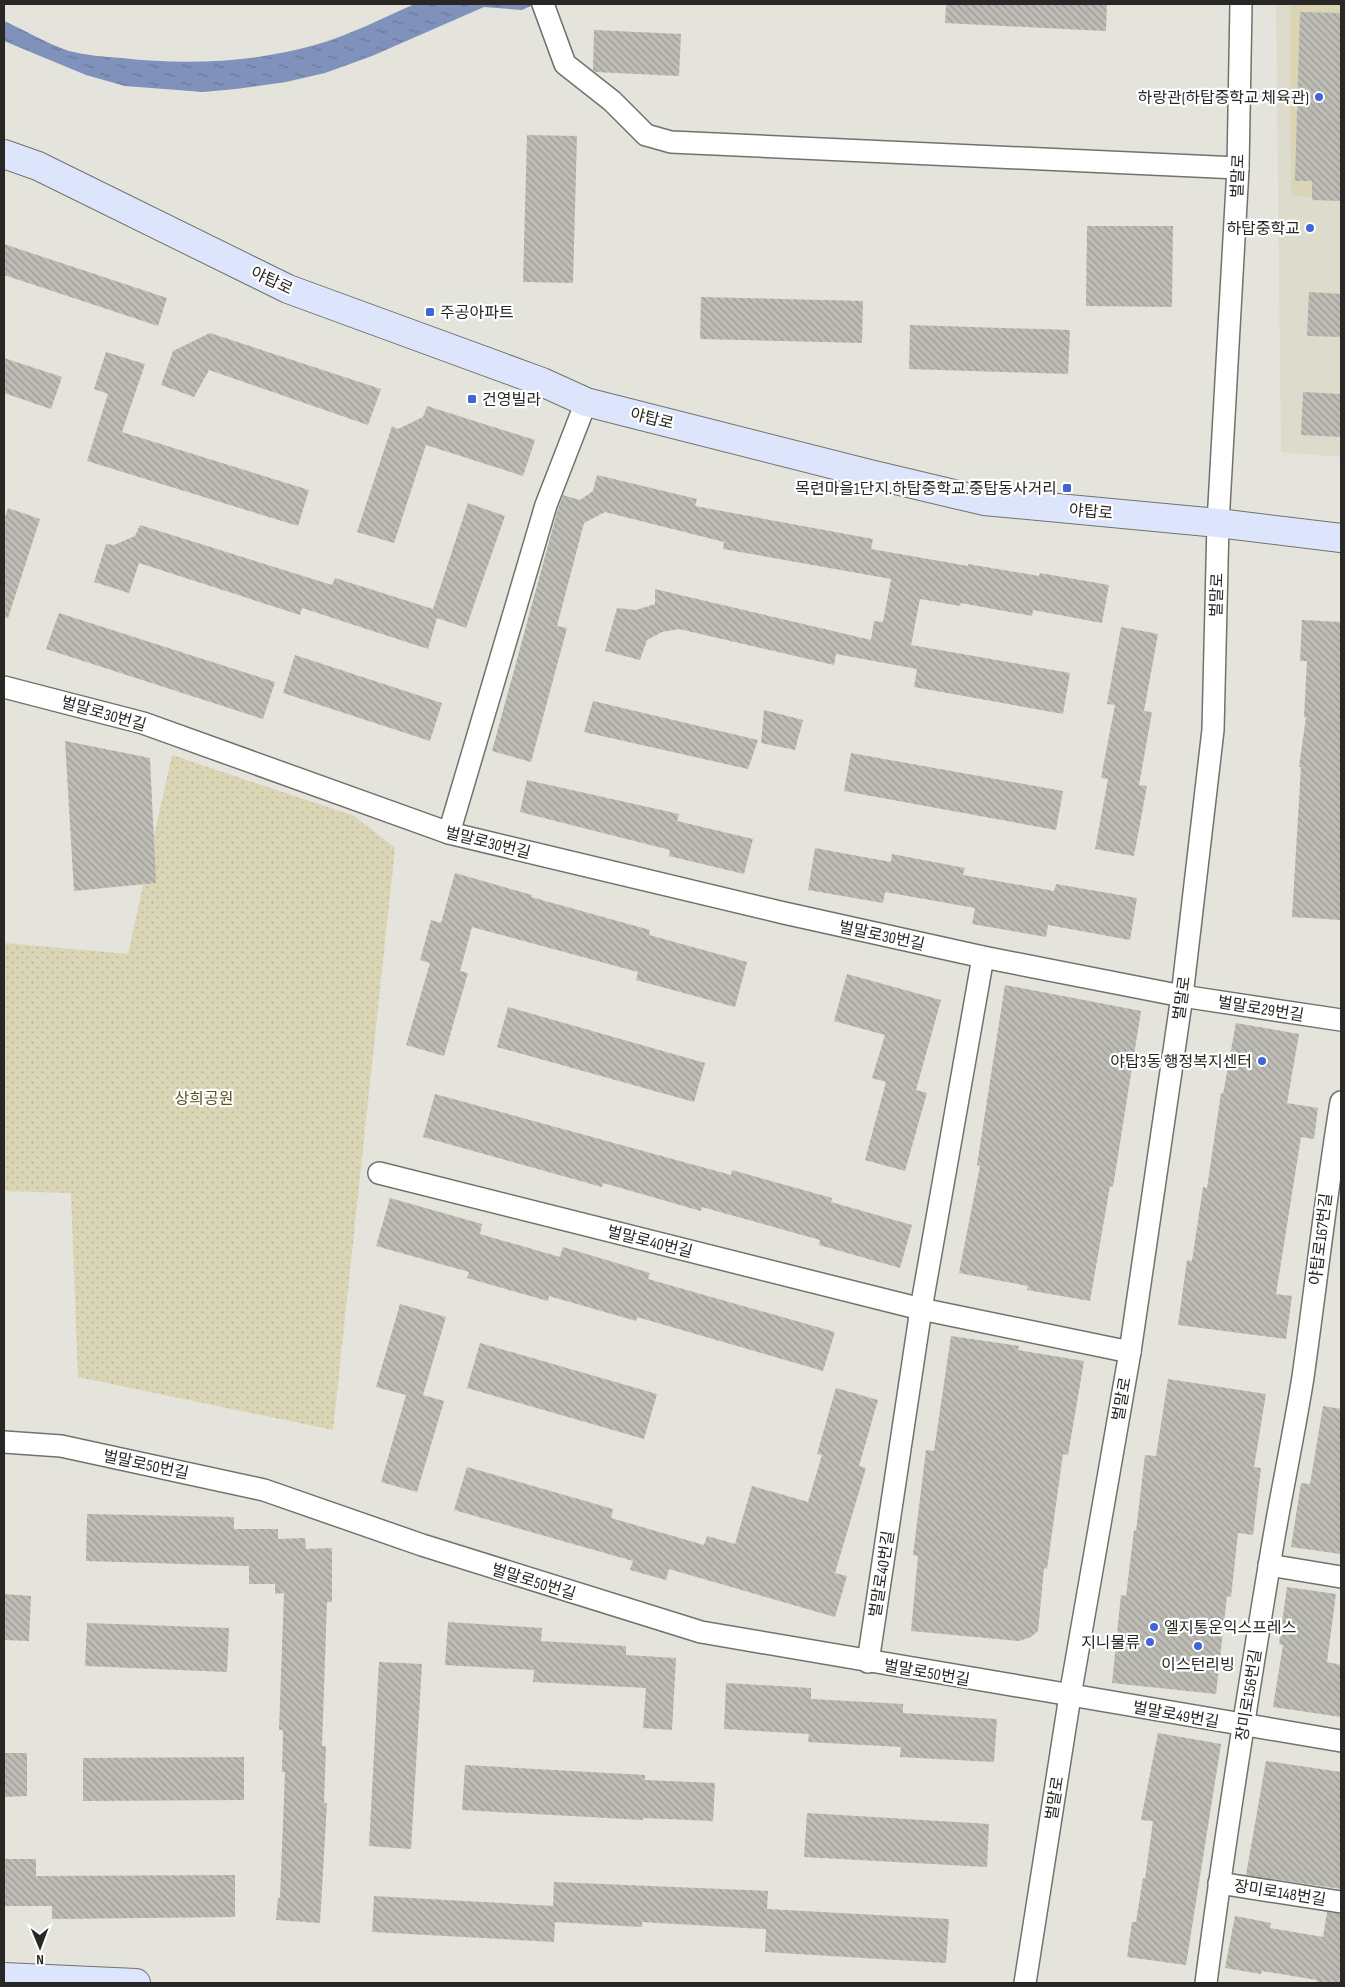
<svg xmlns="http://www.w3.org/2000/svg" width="1345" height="1987" font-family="'Sofia Sans Condensed','Noto Sans KR',sans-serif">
<defs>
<pattern id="park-dots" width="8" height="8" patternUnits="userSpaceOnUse" patternTransform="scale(1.25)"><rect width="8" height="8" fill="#d9d5b5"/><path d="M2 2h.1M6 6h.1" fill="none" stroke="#bab79c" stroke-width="1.8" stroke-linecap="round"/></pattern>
<pattern id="water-ripples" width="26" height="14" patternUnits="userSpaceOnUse" patternTransform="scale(1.25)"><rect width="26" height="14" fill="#8092bc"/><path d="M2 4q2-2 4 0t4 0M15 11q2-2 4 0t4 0" fill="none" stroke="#697799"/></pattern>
<pattern id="building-back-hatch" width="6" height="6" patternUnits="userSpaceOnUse" patternTransform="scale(1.25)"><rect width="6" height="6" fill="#bdbcb5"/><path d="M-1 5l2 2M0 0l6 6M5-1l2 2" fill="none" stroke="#9a9993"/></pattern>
</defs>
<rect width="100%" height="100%" fill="#e4e3dc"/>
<polygon fill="#dddbcc" points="1276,4 1341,4 1341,457 1281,452"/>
<polygon fill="#d9d5b5" points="1290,4 1341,4 1341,198 1291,196"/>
<polygon fill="url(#park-dots)" points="172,755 354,816 395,848 333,1430 78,1377 71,1193 4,1191 4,943 128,954"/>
<path fill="url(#water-ripples)" d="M415 4H535L522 10 484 7 372 56 325 73 286 82 236 89 203 92 125 86 86 75 4 41V21C24 30 48 44 69 51 86 55 104 57 122 58 191 66 264 62 331 40 360 30 387 16 415 4Z"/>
<g fill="url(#building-back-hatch)">
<polygon points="946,4 1107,4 1106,31 945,23"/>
<polygon points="1300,12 1341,13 1341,201 1312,200 1312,181 1295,181"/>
<polygon points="594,30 681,34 679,76 596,72 593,70"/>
<polygon points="527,135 577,136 573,283 523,282"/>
<polygon points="1087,226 1173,226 1172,307 1086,306"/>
<polygon points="4,244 167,298 158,326 4,275"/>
<polygon points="1309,292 1341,294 1341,337 1307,336"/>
<polygon points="701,297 863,301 862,343 700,339"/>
<polygon points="910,325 1070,330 1068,374 909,369"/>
<polygon points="210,333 381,389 368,425 209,370 194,397 161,385 173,351"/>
<polygon points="106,352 145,364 122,432 309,490 298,526 87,461 108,394 94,389"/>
<polygon points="4,358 62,377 51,409 4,393"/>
<polygon points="1303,392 1341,394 1341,437 1301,435"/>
<polygon points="427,406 535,440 523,476 426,445 394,543 357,532 392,426 398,429 423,417"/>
<polygon points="597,475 697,499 695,506 873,539 871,549 968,566 968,564 1039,576 1040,573 1109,585 1102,623 1033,610 1032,616 961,603 960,606 920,599 911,645 1070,673 1063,714 914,687 917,669 836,654 834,665 679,629 662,632 647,640 640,660 605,651 617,608 636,610 655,604 655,589 871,640 874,621 883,622 891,579 723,549 724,542 605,512 584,523 557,626 567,628 531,762 492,751 558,509 563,495 580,500 593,491"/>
<polygon points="468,503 505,516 466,628 437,618 428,649 302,608 300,615 139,563 129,593 94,582 106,544 114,545 135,536 140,525 332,585 335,578 433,609"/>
<polygon points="8,508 40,519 8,618 4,617 4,520"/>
<polygon points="59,613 275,682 263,719 46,649"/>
<polygon points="1302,620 1341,622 1341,920 1292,917 1301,767 1299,767 1306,717 1304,717 1307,661 1300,661"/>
<polygon points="1121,627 1158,634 1144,711 1152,712 1139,785 1147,786 1134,856 1095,849 1108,779 1101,778 1115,705 1107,704"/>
<polygon points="295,655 442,703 430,741 283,693"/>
<polygon points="593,701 758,740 748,769 584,732"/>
<polygon points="764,710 803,720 795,750 761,743"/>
<polygon points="65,741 150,758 156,883 74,891"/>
<polygon points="851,753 1063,791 1056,830 844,791"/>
<polygon points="527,780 679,814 677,821 753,839 744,874 669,856 670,850 520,812"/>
<polygon points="815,848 891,862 892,854 965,868 963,875 1054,891 1056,884 1137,898 1130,940 1048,925 1046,937 972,924 975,908 885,892 883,903 808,890"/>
<polygon points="455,873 532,895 531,897 650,930 649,935 747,962 735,1007 636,980 638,972 472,927 460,971 468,973 444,1056 406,1045 430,963 420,960 431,920 441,923"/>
<polygon points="847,974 941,1000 916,1090 927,1093 905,1171 865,1160 886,1082 872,1078 885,1035 834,1021"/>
<polygon points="1005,985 1141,1011 1113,1187 1110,1186 1090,1301 1027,1290 1028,1286 959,1273 980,1166 977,1165"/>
<polygon points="508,1007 705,1063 694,1102 497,1047"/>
<polygon points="1236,1023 1299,1034 1287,1103 1318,1108 1314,1139 1301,1137 1276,1294 1292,1296 1286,1339 1178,1325 1187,1260 1192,1261 1203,1187 1207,1188 1221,1093 1223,1094"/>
<polygon points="435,1094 731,1175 732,1170 832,1198 831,1202 912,1225 900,1268 819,1245 820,1240 702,1207 701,1211 603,1183 602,1187 423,1137"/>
<polygon points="390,1198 482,1224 480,1234 560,1257 563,1247 650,1273 648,1279 835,1332 823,1371 637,1317 636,1321 549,1296 548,1301 467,1278 469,1272 376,1246"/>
<polygon points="400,1304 446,1317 423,1395 444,1401 417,1492 381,1482 406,1395 376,1387"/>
<polygon points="951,1336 1019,1346 1018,1350 1084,1361 1068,1455 1063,1454 1047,1569 1044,1568 1038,1631 1031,1637 1019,1641 911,1631 918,1556 913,1555 926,1450 934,1451"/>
<polygon points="480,1343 657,1394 644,1439 467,1388"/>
<polygon points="1168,1379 1266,1394 1254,1467 1261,1468 1253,1535 1238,1533 1231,1597 1227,1596 1216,1694 1112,1683 1121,1595 1126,1596 1134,1530 1136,1531 1145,1455 1156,1456"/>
<polygon points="836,1388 878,1400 859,1466 866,1468 835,1573 847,1576 835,1617 669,1569 666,1580 630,1570 633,1561 454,1510 467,1467 613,1509 611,1518 704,1545 707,1536 735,1544 752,1486 808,1502 822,1455 817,1454"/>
<polygon points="1323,1406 1341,1409 1341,1554 1291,1547 1301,1483 1310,1484"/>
<polygon points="87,1514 234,1517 234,1529 278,1529 278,1539 305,1538 306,1549 332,1548 332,1602 327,1602 322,1746 326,1746 324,1803 327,1803 320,1923 276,1920 278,1898 280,1898 285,1772 282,1772 283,1730 279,1730 284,1593 275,1594 275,1584 249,1584 249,1566 86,1561"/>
<polygon points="1287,1587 1336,1594 1327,1662 1341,1665 1341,1717 1273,1707 1283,1645 1279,1644"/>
<polygon points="4,1594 31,1596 29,1641 4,1640"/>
<polygon points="448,1622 542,1628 541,1641 626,1646 626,1655 676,1658 672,1730 643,1728 646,1688 533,1682 534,1670 445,1665"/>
<polygon points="87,1623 229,1628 227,1672 85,1666"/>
<polygon points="379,1662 422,1664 411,1849 369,1846"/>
<polygon points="726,1683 811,1688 811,1699 903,1704 903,1713 997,1719 994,1762 900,1757 901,1747 808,1742 809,1734 724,1729"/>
<polygon points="1158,1733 1221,1744 1186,1965 1127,1957 1132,1922 1136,1922 1143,1878 1145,1879 1153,1821 1141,1820"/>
<polygon points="4,1753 27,1753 27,1796 4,1797"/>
<polygon points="244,1757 244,1800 83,1801 83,1758"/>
<polygon points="1266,1761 1341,1772 1341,1889 1246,1875"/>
<polygon points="465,1765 645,1775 645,1780 715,1783 713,1821 643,1818 643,1820 462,1810"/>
<polygon points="807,1813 989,1824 987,1867 804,1857"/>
<polygon points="4,1859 36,1859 36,1876 235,1875 235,1917 52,1919 52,1906 4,1906"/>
<polygon points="554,1882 768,1891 767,1909 949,1919 946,1963 765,1952 766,1929 642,1922 642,1927 555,1922 554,1942 372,1932 374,1896 553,1906"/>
<polygon points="1327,1912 1341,1914 1341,1983 1317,1983 1317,1980 1262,1971 1261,1974 1225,1968 1235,1916 1271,1923 1270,1928 1323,1937"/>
</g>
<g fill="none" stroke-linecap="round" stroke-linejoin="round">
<g stroke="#72726b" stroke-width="24">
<g id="street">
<polyline points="543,4 565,64 612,101 646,135 671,142 1238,168"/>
<polyline points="4,687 143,723 449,833 784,913 983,957 1182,996 1341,1020"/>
<polyline points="449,833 546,505 586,402"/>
<polyline points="379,1173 921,1309 1130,1352"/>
<polyline points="4,1442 61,1446 264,1490 422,1545 701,1632 1341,1741"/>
<polyline points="1269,1565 1341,1577"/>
<polyline points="868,1662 921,1309 983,957"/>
<polyline points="1219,1883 1341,1902"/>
<polyline points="1025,1983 1070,1696 1130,1352 1182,996 1213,730 1218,523 1238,168 1241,4"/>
<path d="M1206 1983C1224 1844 1246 1705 1269 1567 1279 1503 1293 1440 1303 1377 1316 1285 1326 1193 1341 1102"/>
</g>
</g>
<g stroke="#72726b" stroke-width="30">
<g id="secondary">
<polyline points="4,154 38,166 288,289 542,382 586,402 870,474 984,501 1218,523 1341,538"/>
<polyline points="4,1977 136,1983"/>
</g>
</g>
<use href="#street" stroke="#fff" stroke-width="21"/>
<use href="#secondary" stroke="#dce5fc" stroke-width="28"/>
</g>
<g fill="#4165d7" stroke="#fff" stroke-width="2">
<circle cx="1319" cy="97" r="5"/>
<circle cx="1310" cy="228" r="5"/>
<rect x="425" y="307" width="10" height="10" rx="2.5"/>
<rect x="467" y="394" width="10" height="10" rx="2.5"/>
<rect x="1062" y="483" width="10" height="10" rx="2.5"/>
<circle cx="1262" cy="1061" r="5"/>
<circle cx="1154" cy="1627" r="5"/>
<circle cx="1150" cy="1642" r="5"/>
<circle cx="1198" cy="1646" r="5"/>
</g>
<g text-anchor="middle" stroke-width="4.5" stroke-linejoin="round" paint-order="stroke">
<g font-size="16" fill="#282725" stroke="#fff" text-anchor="end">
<text x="1309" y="103">하랑관(하탑중학교 체육관)</text>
<text x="1300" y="234">하탑중학교</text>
<text x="440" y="318" text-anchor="start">주공아파트</text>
<text x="482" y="405" text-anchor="start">건영빌라</text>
<text x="1057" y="494">목련마을1단지.하탑중학교.중탑동사거리</text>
<text x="1252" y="1067">야탑3동 행정복지센터</text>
<text x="1164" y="1633" text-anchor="start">엘지통운익스프레스</text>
<text x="1140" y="1648">지니물류</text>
<text x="1198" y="1670" text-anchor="middle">이스턴리빙</text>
</g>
<g font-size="16" fill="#282725" stroke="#fff">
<text transform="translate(1237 176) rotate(-88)" y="6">벌말로</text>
<text transform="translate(272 280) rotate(25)" y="6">야탑로</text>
<text transform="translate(652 418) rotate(14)" y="6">야탑로</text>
<text transform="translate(1091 511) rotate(5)" y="6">야탑로</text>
<text transform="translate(1216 595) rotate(-88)" y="6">벌말로</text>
<text transform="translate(104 713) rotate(16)" y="6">벌말로30번길</text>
<text transform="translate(488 842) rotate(14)" y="6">벌말로30번길</text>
<text transform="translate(882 935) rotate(12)" y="6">벌말로30번길</text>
<text transform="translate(1181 998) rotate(-82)" y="6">벌말로</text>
<text transform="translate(1261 1008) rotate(9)" y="6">벌말로29번길</text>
<text transform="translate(1320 1239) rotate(-83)" y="6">야탑로167번길</text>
<text transform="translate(650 1241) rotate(14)" y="6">벌말로40번길</text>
<text transform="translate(1121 1399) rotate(-80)" y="6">벌말로</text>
<text transform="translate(146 1464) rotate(12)" y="6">벌말로50번길</text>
<text transform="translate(881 1574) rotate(-81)" y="6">벌말로40번길</text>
<text transform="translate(534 1581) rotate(17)" y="6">벌말로50번길</text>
<text transform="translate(927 1672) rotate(10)" y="6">벌말로50번길</text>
<text transform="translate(1248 1695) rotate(-81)" y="6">장미로156번길</text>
<text transform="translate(1176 1714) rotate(10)" y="6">벌말로49번길</text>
<text transform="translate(1054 1798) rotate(-81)" y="6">벌말로</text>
<text transform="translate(1280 1892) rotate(9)" y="6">장미로148번길</text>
</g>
<g font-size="16" fill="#5d551d" stroke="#fff">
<text x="204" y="1104">상희공원</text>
</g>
</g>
<rect width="1345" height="1987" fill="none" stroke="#282725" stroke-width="10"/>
<g transform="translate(40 1947) rotate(179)" stroke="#ffffff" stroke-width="4" paint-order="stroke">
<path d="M0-4L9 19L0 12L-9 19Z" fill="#282725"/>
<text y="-8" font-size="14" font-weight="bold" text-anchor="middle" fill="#282725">N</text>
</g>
</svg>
